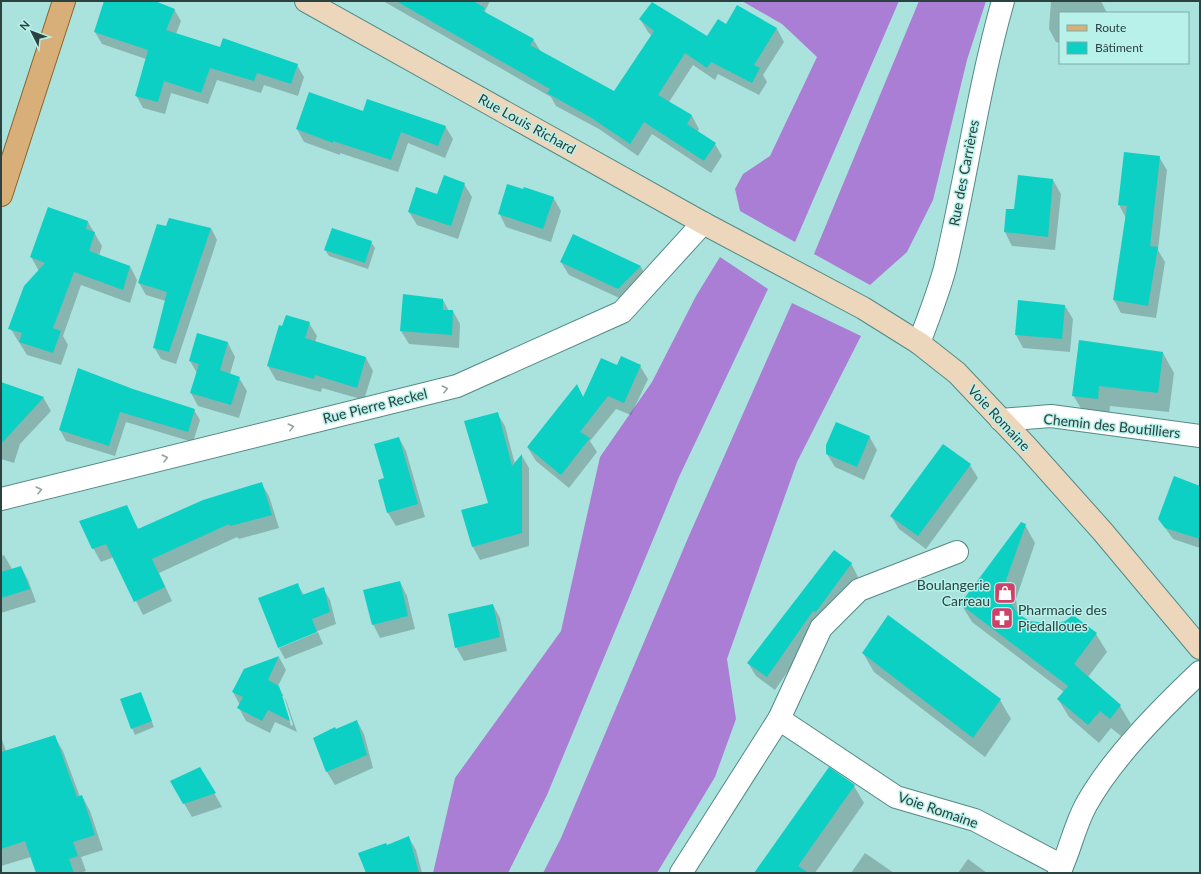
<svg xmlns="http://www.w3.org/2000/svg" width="1201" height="874" font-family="Lato,sans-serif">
<rect width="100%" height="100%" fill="#aae3dd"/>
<g fill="#ab7ed5">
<polygon points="742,1 899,1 795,242 740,211 735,189 743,174 770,156 817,57 782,24"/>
<polygon points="919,1 986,1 967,60 933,200 907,252 870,285 814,254"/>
<polygon points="720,257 768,289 679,477 547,795 508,873 433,873 455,778 561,631 600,457 652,382 696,296"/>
<polygon points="792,303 861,336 797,462 727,659 736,719 715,777 657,873 543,873 561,838 688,538"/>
</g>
<g fill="#0003" fill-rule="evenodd">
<polygon points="105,1 149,1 174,9 181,21 176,34 221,48 297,65 304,77 298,96 264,85 261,93 217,80 208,104 171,93 165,114 143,108 136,95 146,59 102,44 95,32"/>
<polygon points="383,1 490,1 485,11 487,14 533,39 541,52 614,92 652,36 648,32 640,19 708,37 726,25 738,6 777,29 784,42 763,75 767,82 759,95 718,74 715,80 693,65 669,102 692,116 699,129 697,132 715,144 722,156 711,173 652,134 638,156 599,129 556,106 551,97"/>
<polygon points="1051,1 1101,1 1107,13 1060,13 1060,43 1056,42 1049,29"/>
<polygon points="364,113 445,126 453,139 445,158 408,143 398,172 340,153 340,155 304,142 297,129"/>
<polygon points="1159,157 1167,170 1158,250 1165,262 1156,318 1121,313 1114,300 1126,218 1119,205"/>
<polygon points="1053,180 1061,194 1055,250 1012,246 1005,232 1007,210 1015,211"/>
<polygon points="464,184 472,197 458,239 417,225 409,212 437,196"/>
<polygon points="553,197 561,211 551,242 506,227 499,213"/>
<polygon points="88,222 102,246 99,256 130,266 137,280 130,303 81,285 63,336 68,345 61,365 27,355 10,328 39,271 31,257"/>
<polygon points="167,228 211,228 217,240 176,364 161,359 154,347 166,301 146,295 139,283"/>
<polygon points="573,236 641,267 648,280 626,301 569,275 561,262"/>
<polygon points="371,242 375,248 368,269 329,256 325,250"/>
<polygon points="443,300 449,311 453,311 460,324 459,348 409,344 401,331"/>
<polygon points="1065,306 1073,319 1070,352 1023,348 1016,335"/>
<polygon points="309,323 317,336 315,342 366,358 373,371 364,400 322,388 321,392 276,380 268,366"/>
<polygon points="198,334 228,343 235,357 230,374 239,378 247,391 239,418 198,406 191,393 197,373 190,361"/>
<polygon points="1163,353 1174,373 1169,412 1110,406 1109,418 1085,415 1073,395"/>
<polygon points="640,366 648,379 631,415 616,409 590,441 597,452 569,488 536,461 528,448 577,386 584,398 618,367"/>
<polygon points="1,383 43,397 51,411 20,444 14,463 1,459"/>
<polygon points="133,390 194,410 200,420 193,442 126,422 115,456 66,441 60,430"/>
<polygon points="497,413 505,426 515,464 522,456 529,468 529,546 480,560 473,547 489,503"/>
<polygon points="869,436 877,450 864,480 835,467 827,454"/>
<polygon points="399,438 406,451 425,517 396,526 388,513 379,481 385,479"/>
<polygon points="970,465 978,478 926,549 899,529 891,516"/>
<polygon points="261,483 269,496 279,528 239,539 237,537 159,573 172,601 143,615 114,557 101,562 93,548 126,507 138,529"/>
<polygon points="1200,487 1200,548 1173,539 1159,519"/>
<polygon points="1025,525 1035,543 1016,599 1018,615 1030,622 1096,634 1107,652 1088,677 1120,706 1131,724 1121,736 1111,728 1099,743 1069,717 1058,699 1064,692 972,622 961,604"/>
<polygon points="4,555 12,569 21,567 28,580 36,602 1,613 1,556"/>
<polygon points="851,563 858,577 823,625 821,623 775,690 756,676 748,663"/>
<polygon points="400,582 407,596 415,629 380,638 373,624"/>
<polygon points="297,584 304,595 323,588 330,600 336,624 279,646"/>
<polygon points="493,605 500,618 507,651 464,661 456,647"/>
<polygon points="318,632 323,644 285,659 279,648"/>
<polygon points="863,653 1000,700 1011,719 985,757 874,672"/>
<path d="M279 657 286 670 278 686 286 700 297 732 275 722 270 733 246 721 239 708 240 705 233 692 244 669ZM282 696H284L293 725 291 726Z"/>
<polygon points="140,694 154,727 135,735 132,728"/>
<polygon points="357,721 364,734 373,768 335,785 327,772 314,738"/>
<polygon points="54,736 63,751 80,797 82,796 90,811 103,850 81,857 86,871 80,873 37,873 31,857 1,866 1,737 6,751"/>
<polygon points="200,768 222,807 192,817 171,781"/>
<polygon points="854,786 864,803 815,873 755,873"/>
<polygon points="409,838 416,850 422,873 367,873 387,846"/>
<polygon points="865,853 894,873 851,873"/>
<polygon points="968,859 987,873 958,873"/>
</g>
<g fill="#0cd0c4">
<polygon points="104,1 155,1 175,9 166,30 220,47 223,38 298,64 291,84 257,73 254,81 210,68 201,93 164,81 158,102 135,96 148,50 94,32"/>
<polygon points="396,1 473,1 485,8 483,11 534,39 530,45 614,91 654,31 639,19 652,2 707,36 718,19 726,24 737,5 777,28 754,65 760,68 752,83 711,62 707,68 685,53 658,95 692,115 687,124 716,143 704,161 644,122 630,144 590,117 547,93 550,89"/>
<polygon points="309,92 363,111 367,99 446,126 438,146 401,132 391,160 333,141 333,143 296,129"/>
<polygon points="1124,152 1160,156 1150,246 1158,247 1148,306 1113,300 1127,206 1118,205"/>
<polygon points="444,175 465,183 451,226 408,212 416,187 437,194"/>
<polygon points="1018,175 1053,179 1048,237 1004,232 1006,209 1014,209"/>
<polygon points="507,184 523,189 524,187 554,197 543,229 498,214"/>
<polygon points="48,207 88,221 86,229 95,232 89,251 130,266 123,290 74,272 53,328 61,331 53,353 19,342 22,333 8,329 24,286 45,263 30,257"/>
<polygon points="169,218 211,228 169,352 153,348 167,292 138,283 157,224 166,226"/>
<polygon points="332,228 372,241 365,263 324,250"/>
<polygon points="573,234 641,266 618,289 599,280 560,262"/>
<polygon points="403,294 443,299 443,310 453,310 452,335 400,331"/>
<polygon points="1018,300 1065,305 1062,339 1015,335"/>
<polygon points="286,315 310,322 305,338 366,357 357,388 315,375 314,379 267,366 279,325 282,326"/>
<polygon points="197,333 228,342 220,370 240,377 231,405 190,393 199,364 189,361"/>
<polygon points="1079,340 1163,352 1158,393 1099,386 1098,399 1072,396"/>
<polygon points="621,356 641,365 624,403 608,396 580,432 590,438 561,475 527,447 577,384 583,397 601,358 617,365"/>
<polygon points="78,368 133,389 195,409 188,432 120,412 109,446 59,430"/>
<polygon points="1,382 44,397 1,444"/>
<polygon points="498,412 512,466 522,454 522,533 472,547 461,510 488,503 464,421"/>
<polygon points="836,422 870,436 857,467 826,454 826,445"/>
<polygon points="399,437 418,504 387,513 378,480 384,478 374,444"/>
<polygon points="943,444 971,464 918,536 890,516"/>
<polygon points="1174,476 1200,486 1200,539 1165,528 1158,519"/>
<polygon points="262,482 272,515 230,526 229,524 152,559 165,587 134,602 106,544 92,549 79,521 127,505 138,529 203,500"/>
<polygon points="1021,522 1026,524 1006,580 1009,598 1013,607 1020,615 1030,621 1054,624 1065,621 1073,615 1097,633 1074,664 1121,705 1110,719 1100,711 1088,725 1057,699 1068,686 960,604"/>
<polygon points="834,550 852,563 816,612 813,611 767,677 747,663"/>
<polygon points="21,566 30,589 1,598 1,572"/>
<polygon points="400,581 408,616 372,625 363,590"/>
<polygon points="298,583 302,595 324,587 330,612 312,619 317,632 278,648 258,598"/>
<polygon points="493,604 500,637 455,648 448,614"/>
<polygon points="888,615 1001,699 973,738 862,653"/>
<polygon points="279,656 268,680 279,686 290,721 268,710 262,721 237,708 243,697 232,692 244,669"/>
<polygon points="141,692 152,721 131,729 120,699"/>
<polygon points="357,720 367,755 326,772 313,738 335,727 336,729"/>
<polygon points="55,735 77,797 82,795 95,835 73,842 78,856 69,859 74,873 36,873 25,841 1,849 1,752"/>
<polygon points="200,767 216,793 183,804 170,781"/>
<polygon points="829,767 855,785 798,866 809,873 754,873"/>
<polygon points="409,836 419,873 366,873 358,853 386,843 387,845"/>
</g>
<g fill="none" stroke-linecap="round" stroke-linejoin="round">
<g stroke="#538a85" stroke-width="24">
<g id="minor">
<path d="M919 343C928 319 938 294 945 268 966 180 978 89 1003 1"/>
<polyline points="1001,420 1051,416 1200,436"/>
<polyline points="1,499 457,386 622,312 703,223"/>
<polyline points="957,552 859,590 821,628 779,719 896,797 975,820 1062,866"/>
<polyline points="681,873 779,719"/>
<path d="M1059 873C1070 851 1074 827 1086 805 1112 758 1161 709 1200 672"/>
</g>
</g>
<g stroke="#538a85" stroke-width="24">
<polyline id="secondary" points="306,1 703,223 863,308 919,343 957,373 1027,447 1103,532 1200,648"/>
</g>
<g stroke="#8b662b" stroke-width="24">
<polyline id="primary" points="1,195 64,1"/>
</g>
<use href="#minor" stroke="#fff" stroke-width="22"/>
<use href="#secondary" stroke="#ecd7bc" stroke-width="22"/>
<use href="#primary" stroke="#d9af79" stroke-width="22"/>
</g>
<defs><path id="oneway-chevron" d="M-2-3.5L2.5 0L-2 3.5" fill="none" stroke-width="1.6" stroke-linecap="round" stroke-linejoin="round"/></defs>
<g stroke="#95a0a0">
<use href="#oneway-chevron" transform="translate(445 389) rotate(-14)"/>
<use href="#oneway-chevron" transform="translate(291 427) rotate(-14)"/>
<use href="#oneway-chevron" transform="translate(165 458) rotate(-14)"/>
<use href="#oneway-chevron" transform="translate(39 490) rotate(-14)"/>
</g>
<defs>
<g id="shop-square" transform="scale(1.15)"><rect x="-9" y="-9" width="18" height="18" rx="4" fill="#d0416a" stroke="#b7f1ea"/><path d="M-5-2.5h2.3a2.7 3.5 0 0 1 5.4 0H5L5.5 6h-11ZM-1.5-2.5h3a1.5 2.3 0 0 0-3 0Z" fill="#fff"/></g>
<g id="pharmacy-square" transform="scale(1.15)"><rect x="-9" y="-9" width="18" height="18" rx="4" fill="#d0416a" stroke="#b7f1ea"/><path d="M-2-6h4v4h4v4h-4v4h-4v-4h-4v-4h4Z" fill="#fff"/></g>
</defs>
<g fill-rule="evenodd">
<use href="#shop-square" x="1005" y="593"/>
<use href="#pharmacy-square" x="1002" y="618"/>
</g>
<g text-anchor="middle" stroke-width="3" stroke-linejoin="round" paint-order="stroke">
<g font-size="14" fill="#2b4240" stroke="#b7f1ea">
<text transform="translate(527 124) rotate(29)" y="5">Rue Louis Richard</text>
<text transform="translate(964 173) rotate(-79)" y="5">Rue des Carrières</text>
<text transform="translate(375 406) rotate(-14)" y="5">Rue Pierre Reckel</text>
<text transform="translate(999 418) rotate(47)" y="5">Voie Romaine</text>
<text transform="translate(1112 426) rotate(6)" y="5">Chemin des Boutilliers</text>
<text transform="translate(938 810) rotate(19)" y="5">Voie Romaine</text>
</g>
<g font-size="14" fill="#2b4240" stroke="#b7f1ea" text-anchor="end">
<text x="990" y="590">Boulangerie<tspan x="990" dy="16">Carreau</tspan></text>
<text x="1018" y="615" text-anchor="start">Pharmacie des<tspan x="1018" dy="16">Piedalloues</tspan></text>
</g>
</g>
<rect width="1201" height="874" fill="none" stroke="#2b4240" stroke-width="4"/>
<rect x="1059" y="12" width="130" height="52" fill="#b7f1ea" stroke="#7faba6"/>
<rect x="1067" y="25" width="20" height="6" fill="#d9af79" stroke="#7faba6"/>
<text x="1095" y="32" font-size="12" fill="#2b4240">Route</text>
<rect x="1067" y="42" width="20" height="12" fill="#0cd0c4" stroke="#7faba6"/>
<text x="1095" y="52" font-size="12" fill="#2b4240">Bâtiment</text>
<g transform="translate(32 32) rotate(312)" stroke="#b7f1ea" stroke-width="3" paint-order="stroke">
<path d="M0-3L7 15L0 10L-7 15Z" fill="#2b4240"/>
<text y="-6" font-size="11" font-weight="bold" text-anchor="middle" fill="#2b4240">N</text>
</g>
</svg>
